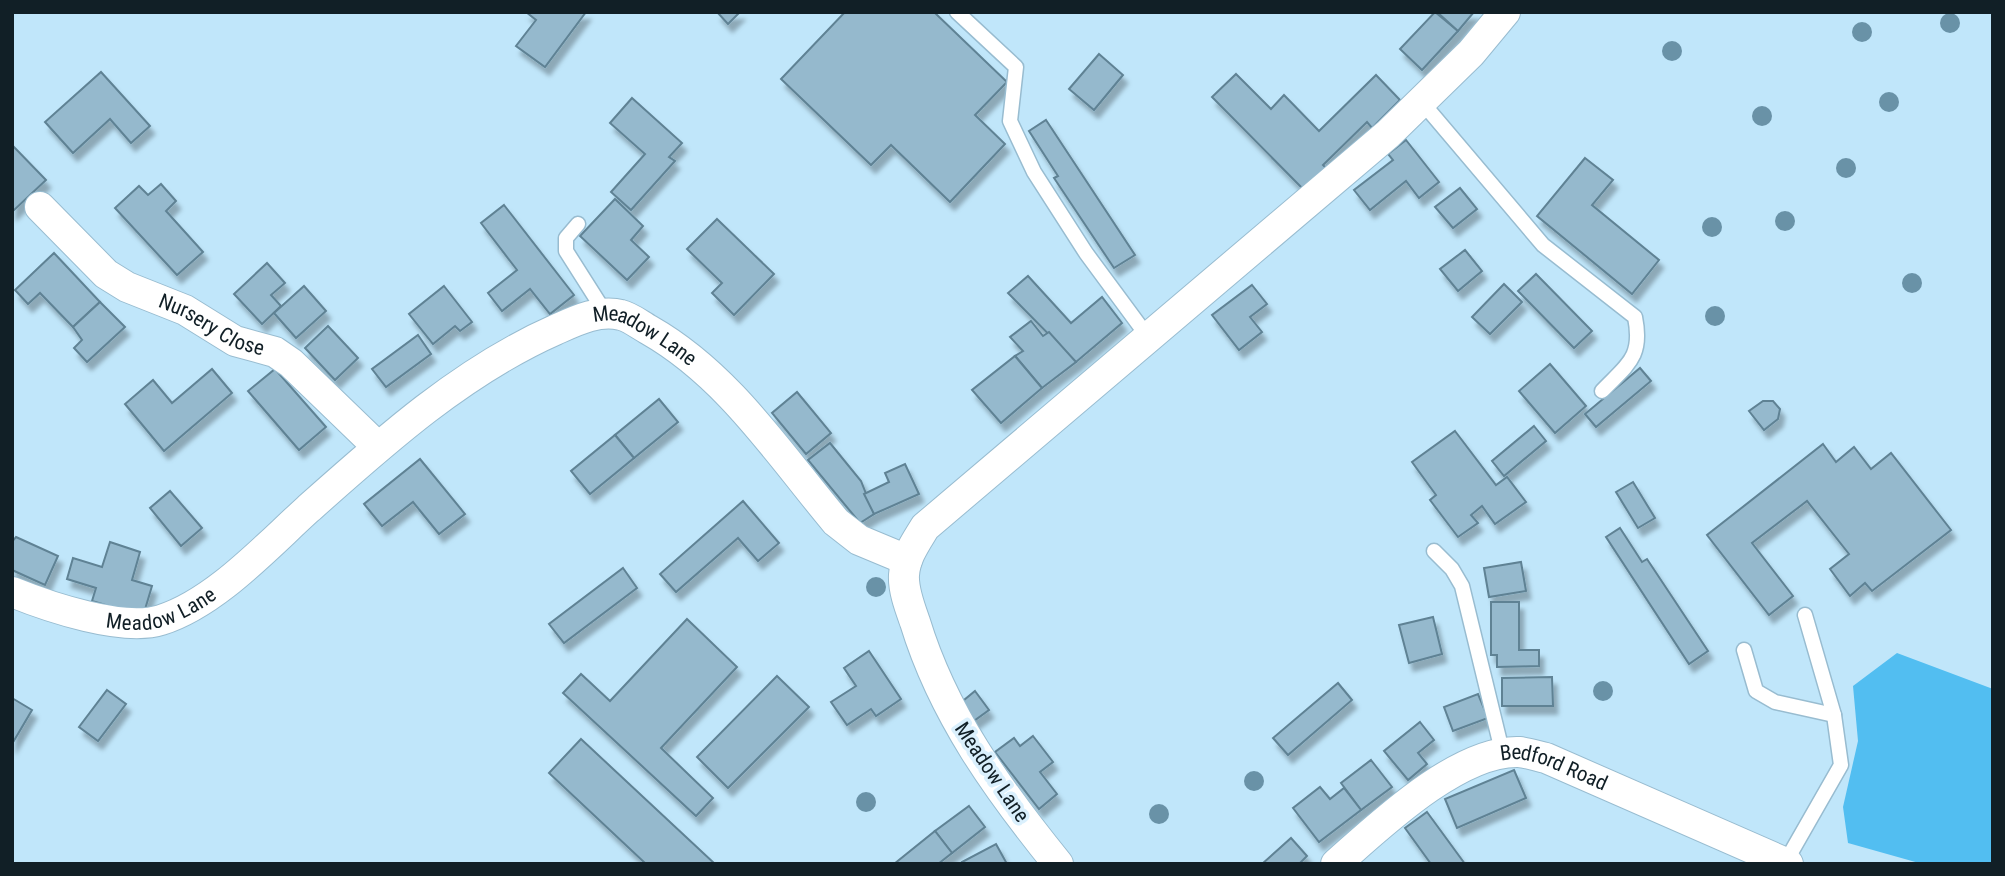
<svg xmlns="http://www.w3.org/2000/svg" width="2005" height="876" font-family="'Roboto Condensed',sans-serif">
<defs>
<filter id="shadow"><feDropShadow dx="4.5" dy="8" stdDeviation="2" flood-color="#0004"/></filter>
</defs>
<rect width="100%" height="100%" fill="#c0e6fa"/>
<polygon fill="#52bef1" points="1897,653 1993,689 1993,864 1919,863 1848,843 1843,807 1858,741 1853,686"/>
<g fill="#95b9cd" stroke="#5f8294" stroke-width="2" filter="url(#shadow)">
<polygon points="526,12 586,12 545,67 516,46 536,20"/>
<polygon points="717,12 740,12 728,24"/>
<polygon points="845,12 934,12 1007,82 975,115 1005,144 950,202 891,145 871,165 781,79"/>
<polygon points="1435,12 1458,31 1422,70 1400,49"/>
<polygon points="1437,12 1474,12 1458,31"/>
<polygon points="1099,54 1123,75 1094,110 1069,89"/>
<polygon points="101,72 150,126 131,143 110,119 73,153 45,122"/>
<polygon points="1236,74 1271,109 1284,95 1319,131 1376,75 1400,100 1372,128 1367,122 1323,165 1327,169 1305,191 1212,97"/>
<polygon points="632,98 682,143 669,157 675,161 631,210 611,192 645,154 610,123"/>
<polygon points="1046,120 1135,255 1114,268 1054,178 1058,176 1029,131"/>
<polygon points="1406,140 1439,182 1419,198 1406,181 1370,210 1354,190 1393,160 1388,154"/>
<polygon points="13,146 46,180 12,212 12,147"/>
<polygon points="1585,158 1613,180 1592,205 1659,260 1632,294 1537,216"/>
<polygon points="161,184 176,201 166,211 203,252 177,275 115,208 139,186 148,195"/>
<polygon points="1460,188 1477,209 1453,228 1435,207"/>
<polygon points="615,199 643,226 631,240 649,257 627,280 580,236"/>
<polygon points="504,205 574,295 550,314 530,289 502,311 488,293 517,270 481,223"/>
<polygon points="717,219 774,274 734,315 712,293 722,283 687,249"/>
<polygon points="1465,250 1482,271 1458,291 1440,269"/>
<polygon points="54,253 100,302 73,327 40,293 28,304 15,290"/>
<polygon points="267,263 285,283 271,295 281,306 262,324 234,294"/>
<polygon points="1536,274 1592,331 1574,348 1518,291"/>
<polygon points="1028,276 1071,323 1102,297 1122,323 1076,362 1008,293"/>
<polygon points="1504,284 1522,302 1490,334 1472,317"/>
<polygon points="1252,285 1267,304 1250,317 1262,332 1239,350 1212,315"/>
<polygon points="304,286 326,311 296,338 274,313"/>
<polygon points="444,286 472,322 460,331 455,326 433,344 409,314"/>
<polygon points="100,302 125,327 87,362 74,348 82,340 73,327"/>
<polygon points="1031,321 1043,336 1049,332 1076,362 1042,388 1015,356 1023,351 1010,337"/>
<polygon points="328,326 358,358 335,380 305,348"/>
<polygon points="418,335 431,354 386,387 372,369"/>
<polygon points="1015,356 1042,388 1001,423 972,390"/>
<polygon points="1550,364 1586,406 1555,433 1519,391"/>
<polygon points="1640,368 1651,381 1596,427 1585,414"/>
<polygon points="212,369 232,393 164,451 125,404 153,380 172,403"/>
<polygon points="275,369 326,427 299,450 248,391"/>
<polygon points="797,392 831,433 806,454 772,413"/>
<polygon points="659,399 678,422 634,458 615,435"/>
<polygon points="1763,401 1773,401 1780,409 1778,419 1764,430 1749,411"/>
<polygon points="1534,426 1546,441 1504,476 1492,461"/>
<polygon points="1455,431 1496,485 1507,477 1526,502 1495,524 1482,506 1471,515 1478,523 1458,537 1430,500 1436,495 1412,462"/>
<polygon points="615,435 634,458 590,494 571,471"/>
<polygon points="830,443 861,481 874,514 860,523 808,460"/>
<polygon points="1823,444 1836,462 1854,447 1871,469 1891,453 1951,530 1872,591 1865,583 1850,596 1830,569 1849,554 1807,501 1752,543 1793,596 1769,615 1707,535"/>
<polygon points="420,459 465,514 439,534 413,502 382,526 364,504"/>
<polygon points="905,464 919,494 874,514 864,494 889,482 885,473"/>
<polygon points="1633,482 1655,518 1638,528 1616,492"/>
<polygon points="170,491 202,528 181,546 150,508"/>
<polygon points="743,501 779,543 758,561 738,538 676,592 660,574"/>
<polygon points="1620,528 1642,562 1647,559 1708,651 1689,664 1606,537"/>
<polygon points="16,537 58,556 45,585 12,570 12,542"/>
<polygon points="110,542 140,552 132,580 152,586 143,616 92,601 96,588 67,579 73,558 102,567"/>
<polygon points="1521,562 1526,591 1489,597 1484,568"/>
<polygon points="623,568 637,588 564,643 549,624"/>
<polygon points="1491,602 1519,602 1519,650 1539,650 1539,666 1497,667 1497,655 1491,655"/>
<polygon points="1433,617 1442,654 1409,663 1399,625"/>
<polygon points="687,619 737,667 661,748 713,798 696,816 563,693 581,674 610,701"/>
<polygon points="869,651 901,699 876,716 871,709 847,725 831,702 856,686 844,668"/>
<polygon points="777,676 809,707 728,788 697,757"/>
<polygon points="1552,677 1553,706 1502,706 1502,678"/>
<polygon points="1338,683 1352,700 1288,755 1273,738"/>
<polygon points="107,690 126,704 98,741 79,727"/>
<polygon points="975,691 989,710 971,723 958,705"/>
<polygon points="1478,694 1488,718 1453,731 1444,707"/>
<polygon points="12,698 32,710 12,744"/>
<polygon points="1420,722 1434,740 1418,753 1427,764 1408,780 1384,751"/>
<polygon points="1033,736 1053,762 1040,772 1057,794 1039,809 995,752 1014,738 1020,746"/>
<polygon points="581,739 715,864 646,864 549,773"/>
<polygon points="1371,760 1392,787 1361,810 1341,783"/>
<polygon points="1514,770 1526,798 1457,828 1445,799"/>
<polygon points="1320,787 1330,799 1344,788 1361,810 1319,842 1293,808"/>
<polygon points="969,806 985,827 952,853 935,831"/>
<polygon points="1427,812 1465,864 1431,864 1405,828"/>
<polygon points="935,831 952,853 938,864 894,864"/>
<polygon points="1291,838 1307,856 1299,864 1262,864"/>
<polygon points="996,844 1007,864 963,864 962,862"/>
</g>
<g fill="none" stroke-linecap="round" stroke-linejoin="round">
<g stroke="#98bcd0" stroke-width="17">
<g id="service">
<polyline points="957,12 1016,67 1010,121 1034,172 1086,253 1148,337"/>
<path d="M1421 101 1543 245 1635 317C1643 357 1628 364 1602 391"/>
<polyline points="578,224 566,238 566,251 606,314"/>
<polyline points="1434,551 1452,569 1462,586 1503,755"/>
<polyline points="1744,650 1756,691 1775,702 1834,715"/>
<polyline points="1785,863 1841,765 1834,715 1805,615"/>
</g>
</g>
<g stroke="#98bcd0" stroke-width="32">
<g id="minor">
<path id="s1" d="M40 207 106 274 127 287 185 310 235 341 275 352 291 363 378 447"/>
<path id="s2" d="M12 592C49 607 123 632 161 620 215 603 266 547 308 509 383 442 462 371 555 330 575 321 599 309 621 315 630 317 640 325 649 330 728 375 779 454 836 522L859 540 907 560"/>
<path d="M1058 864C998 790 943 714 915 622 910 608 903 590 904 575 905 557 916 542 925 527L1388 134 1471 53 1505 12"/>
<path id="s3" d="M1336 864C1379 826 1458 750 1519 752 1528 753 1537 756 1546 758L1788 864"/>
</g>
</g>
<use href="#service" stroke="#fff" stroke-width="14"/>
<use href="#minor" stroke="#fff" stroke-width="30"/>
</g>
<g fill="#6992a7">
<circle cx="1950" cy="23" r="10"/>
<circle cx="1862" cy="32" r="10"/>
<circle cx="1672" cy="51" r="10"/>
<circle cx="1889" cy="102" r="10"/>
<circle cx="1762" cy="116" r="10"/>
<circle cx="1846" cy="168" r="10"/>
<circle cx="1785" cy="221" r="10"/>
<circle cx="1712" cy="227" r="10"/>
<circle cx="1912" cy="283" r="10"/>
<circle cx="1715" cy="316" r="10"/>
<circle cx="876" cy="587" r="10"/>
<circle cx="1603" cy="691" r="10"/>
<circle cx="1254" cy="781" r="10"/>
<circle cx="866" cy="802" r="10"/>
<circle cx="1159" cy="814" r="10"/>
</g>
<g text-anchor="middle" stroke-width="7" stroke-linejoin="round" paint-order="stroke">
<g font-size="21" fill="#111f26" stroke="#daf0fd">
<text dy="7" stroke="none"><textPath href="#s1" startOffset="212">Nursery Close</textPath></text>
<text dy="7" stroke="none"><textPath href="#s2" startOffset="744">Meadow Lane</textPath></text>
<text dy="7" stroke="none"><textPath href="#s2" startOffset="156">Meadow Lane</textPath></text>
<text transform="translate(992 772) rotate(56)" y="7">Meadow Lane</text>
<text dy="7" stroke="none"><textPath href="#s3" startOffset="256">Bedford Road</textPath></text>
</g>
</g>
<rect width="2005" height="876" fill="none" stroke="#111f26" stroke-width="28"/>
</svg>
